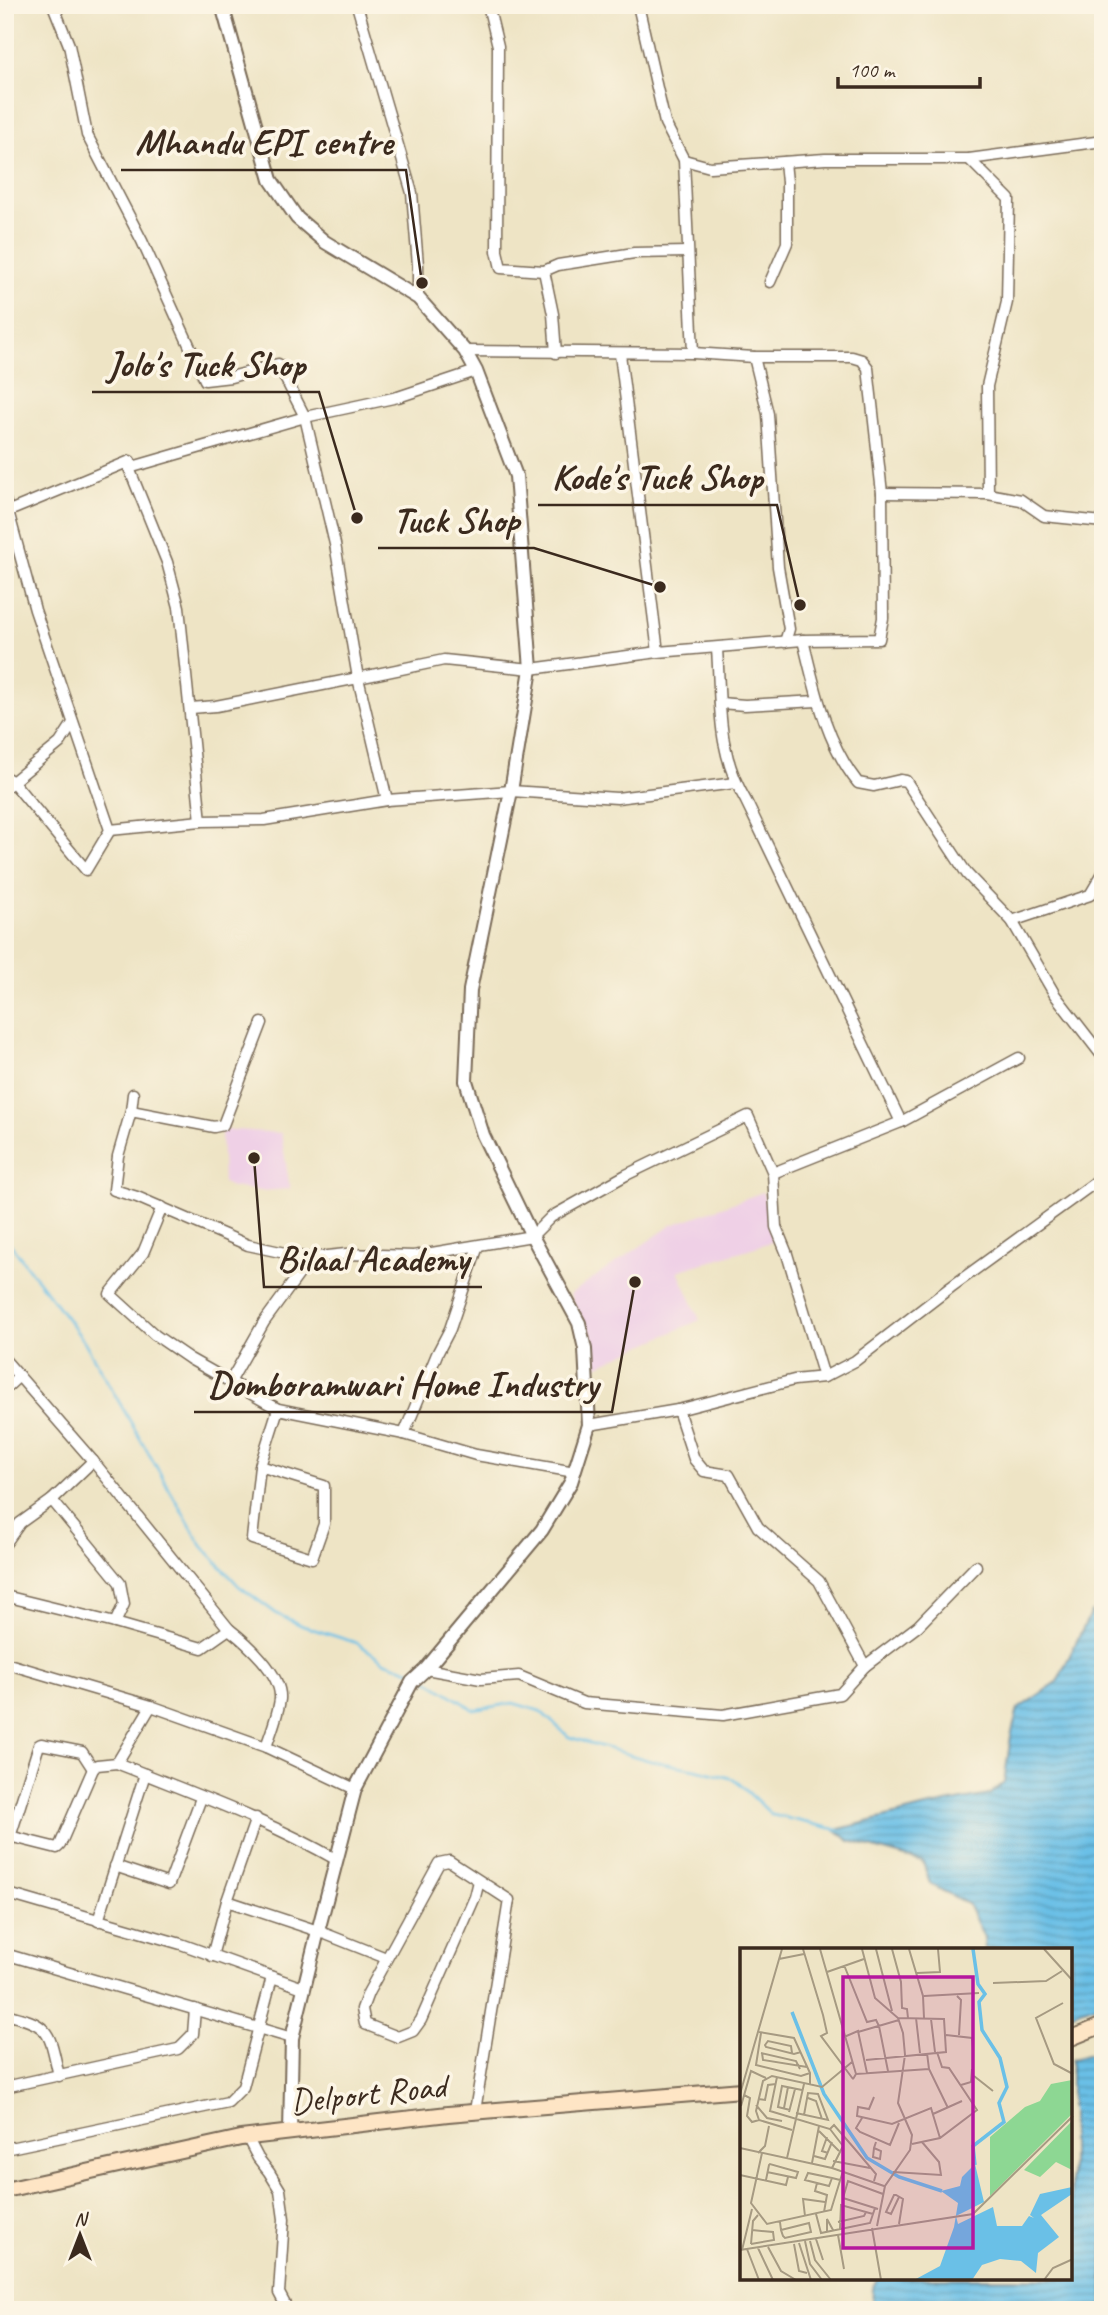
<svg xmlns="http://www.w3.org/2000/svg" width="1108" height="2315" font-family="Caveat,sans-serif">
<defs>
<pattern id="water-rules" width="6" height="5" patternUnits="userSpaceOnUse" patternTransform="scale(1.75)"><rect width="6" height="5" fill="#6ac0e7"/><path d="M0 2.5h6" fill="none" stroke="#589cbb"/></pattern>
</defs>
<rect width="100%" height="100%" fill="#fcf5e5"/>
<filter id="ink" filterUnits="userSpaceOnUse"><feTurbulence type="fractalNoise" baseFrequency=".0143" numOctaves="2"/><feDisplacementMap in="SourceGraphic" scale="14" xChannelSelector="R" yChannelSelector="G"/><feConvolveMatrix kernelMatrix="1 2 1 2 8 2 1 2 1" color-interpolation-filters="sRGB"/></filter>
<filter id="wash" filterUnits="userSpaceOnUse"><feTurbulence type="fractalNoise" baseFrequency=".00686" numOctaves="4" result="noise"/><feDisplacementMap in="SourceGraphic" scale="28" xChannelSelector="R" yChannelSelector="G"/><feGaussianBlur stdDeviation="1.57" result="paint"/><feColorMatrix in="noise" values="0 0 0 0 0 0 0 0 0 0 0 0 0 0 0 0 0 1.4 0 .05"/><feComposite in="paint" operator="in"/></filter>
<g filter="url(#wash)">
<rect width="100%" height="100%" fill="#eee4c5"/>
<g fill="#efd0e6">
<polygon points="221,1129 281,1133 290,1189 260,1191 231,1187 223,1183"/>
<polygon points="763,1192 774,1241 678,1271 700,1320 594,1367 570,1294 672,1225"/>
</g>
<g fill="url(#water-rules)" stroke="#527582" stroke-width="2">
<polygon points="1103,1608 1103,2002 1071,2014 1071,1949 985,1949 984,1937 968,1904 930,1884 923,1862 850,1841 836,1830 926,1807 989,1795 1004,1783 1011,1736 1018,1709 1057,1682 1091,1612"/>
<polygon points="1103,2050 1103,2310 872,2310 873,2288 879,2278 1071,2278 1071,2060"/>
</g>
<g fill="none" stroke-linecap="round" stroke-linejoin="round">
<g stroke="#6ac0e7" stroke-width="2.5">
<polyline points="5,1237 84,1341 202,1546 239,1586 277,1614 303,1626 357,1643 384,1661 415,1672"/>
<polyline points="423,1677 474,1710 513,1703 540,1711 569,1737 651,1761 696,1769 734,1779 772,1815 839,1830"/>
</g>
</g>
</g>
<g filter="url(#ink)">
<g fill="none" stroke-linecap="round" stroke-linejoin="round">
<g stroke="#7a6b58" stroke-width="13">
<g id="minor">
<polyline points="53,5 69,45 87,135 142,241 205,380 231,377 278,364 305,417 335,544 358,678 387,800"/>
<polyline points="357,5 412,193 418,265 418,298"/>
<polyline points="488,5 498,46 497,251 501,268 544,271 558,265 634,253 687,252"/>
<polyline points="638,5 665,123 684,160 693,353"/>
<polyline points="969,159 1009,199 1007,302 987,386 988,494"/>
<polyline points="684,160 710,167 825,159 969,159 1103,141"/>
<polyline points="544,271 553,314 556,353"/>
<polyline points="770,282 787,243 787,182 785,162"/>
<polyline points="620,354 658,652"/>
<polyline points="754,357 768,414 778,567 789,629 785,642"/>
<polyline points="129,468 305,417 398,397 476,371"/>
<polyline points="882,493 988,494 1021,500 1044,516 1103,522"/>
<polyline points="5,500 35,610 110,830 86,870 13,782 5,777"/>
<polyline points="9,511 130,461 129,468 167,562 179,607 201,821"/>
<path d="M803 640C815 689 826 743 858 783L874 786 900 780 906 781 967 874 1012 921 1055 995 1103 1057"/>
<path d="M717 649C721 705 716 750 746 801L901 1122"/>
<polyline points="720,703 745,705 817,701"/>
<polyline points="191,708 216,706 358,678 444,660 531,669 658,652 803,640 879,639 883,618 882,493 868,368 862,360 852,357 754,357 693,353 465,351"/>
<polyline points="5,788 60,743 73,723"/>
<polyline points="110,830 201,821 264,820 387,800 511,791 617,798 735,783"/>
<polyline points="1012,921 1090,895 1103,873"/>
<polyline points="262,1023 223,1125 214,1127 131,1111 118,1156 114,1190 137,1197 248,1245 308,1258 346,1254 414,1256 532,1236 551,1217 626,1175 748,1116 773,1173 776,1227 787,1254 824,1377"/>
<polyline points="131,1111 133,1094"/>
<polyline points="773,1173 901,1122 1019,1058"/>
<polyline points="162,1207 143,1253 110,1294 155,1335 190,1359 278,1409 404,1434 437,1354 450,1329 478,1246"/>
<path d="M5 1360 93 1461 229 1629C247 1643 282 1674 280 1699 278 1715 271 1732 266 1747"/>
<polyline points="230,1382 264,1322 305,1266 308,1258"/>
<polyline points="5,1389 19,1376"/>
<polyline points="589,1425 678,1410 794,1380 824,1377 855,1361 951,1287 1093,1184 1103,1175"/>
<polyline points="404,1434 476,1455 575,1472"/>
<polyline points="260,1466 324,1486 324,1524 312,1558 252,1539 260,1466 278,1409"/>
<polyline points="52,1500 120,1583 124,1604 115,1623"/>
<polyline points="5,1544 20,1523 52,1500 93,1461"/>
<polyline points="5,1596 115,1623 202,1648 229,1629"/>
<polyline points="5,1663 151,1706 266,1747 355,1789"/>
<polyline points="865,1666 918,1626 976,1566"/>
<polyline points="426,1669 481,1679 519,1676 584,1703 723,1715 840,1694 865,1666 819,1581 758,1527 729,1475 704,1471 694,1459 678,1410"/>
<polyline points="117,1763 151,1706"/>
<path d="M9 1836 57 1848 60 1845 93 1769 97 1765 117 1763C191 1793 268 1820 337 1860"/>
<polyline points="5,1853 39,1745 41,1744 82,1752 93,1769"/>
<polyline points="115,1866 169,1884 201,1798"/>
<polyline points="5,1893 181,1944 303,1988"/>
<polyline points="227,1901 318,1931 386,1958"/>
<polyline points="98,1921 145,1774"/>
<polyline points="5,1954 292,2038"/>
<polyline points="212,1956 227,1901 256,1818"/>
<path d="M5 2014C52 2025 49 2032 59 2076"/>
<polyline points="5,2087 178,2049 193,2034 195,2009"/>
<polyline points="475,2111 509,1900 449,1861 439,1863 368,1993 362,2009 365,2024 398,2037 413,2031 421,2020 475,1897 479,1881"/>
<polyline points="247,2137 258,2158 269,2172 280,2190 284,2219 279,2293 288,2310"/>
<polyline points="5,2149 228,2102 243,2087 272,1977"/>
</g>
</g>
<g stroke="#7a6b58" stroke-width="16">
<polyline id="tertiary" points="222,5 271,180 297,218 325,242 418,298 465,351 476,371 516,476 531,669 511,791 470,990 466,1081 483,1135 532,1236 579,1323 585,1349 589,1425 571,1482 542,1530 426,1669 412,1682 355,1789 318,1931 292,2038 290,2132"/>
</g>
<g stroke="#7a6b58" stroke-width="18">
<g id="secondary">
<polyline points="1071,2038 1103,2025"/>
<polyline points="5,2190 241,2138 448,2114 742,2090"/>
</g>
</g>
<use href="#minor" stroke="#fff" stroke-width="10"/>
<use href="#tertiary" stroke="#fff" stroke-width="12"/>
<use href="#secondary" stroke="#fee5c5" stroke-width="14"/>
</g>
</g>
<g text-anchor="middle" stroke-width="7" stroke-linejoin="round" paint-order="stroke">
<g font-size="35" fill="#3b2a1e" stroke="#fcf5e5">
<text transform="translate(368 2093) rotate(-6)" y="12">Delport Road</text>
</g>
</g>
<g transform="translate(740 1948)">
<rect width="332" height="332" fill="#eee4c5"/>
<path d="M332 132V166L250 248V189L285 159 300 153 311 136ZM332 173V222L316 214 300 229 284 222Z" fill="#8dd793"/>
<path d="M235 216 244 254 216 268 218 276 253 259 257 278H282L289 268 294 270 290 267 300 246 332 239V246L301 267 319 289 298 305 296 325 281 313 260 311 242 317 232 332H174L200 318 214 279 218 255 201 243 220 238 222 229Z" fill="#6ac0e7"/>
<path fill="none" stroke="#6ac0e7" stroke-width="3.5" d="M233 1 238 36 245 46 239 54 242 82 260 110 267 139 259 155 264 174 233 198 235 217M52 64 84 146 127 210 159 229 202 243"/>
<path fill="none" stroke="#a69a82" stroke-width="2" d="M63 1 83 67 87 85 81 88 113 131M80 1 116 126 113 131M122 1 135 50 158 70 163 85 165 107 158 155 172 187 170 202 145 238 137 278M136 1 152 63M152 1 161 34 162 60 167 61 168 70M169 1 183 48 184 70M304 1 333 33M39 11 64 6M104 17 127 74 136 72 139 78 148 123M87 24 124 11M177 25 200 24 198 1M253 35 306 33 322 23M184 48 239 45M217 48 221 52 219 87M323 55 296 70 314 116 333 126M176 70 180 105M191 71 195 104M19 84 54 90 70 125V136M118 84 159 72M21 85 16 117 61 128 70 125M206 87 232 90 233 100M104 89 118 83 127 125M21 105 56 113 60 121M22 105 23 112 67 119M52 105 51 98 28 93 25 97 26 99 54 106 61 104M187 105 189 121 208 160M126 112 206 104 204 71 158 70M116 126 189 121M234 128 253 143M37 129 30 163 90 181 103 198 92 220M221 137 231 134 232 121M0 146 42 1M4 147 10 150 7 168 12 174 19 172M134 149 129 161 118 159 117 168 152 176 191 160 200 190M68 150 76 153 82 171M18 151 25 152 28 137 36 136M16 157 27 170 42 173M1 158 11 123 26 130M44 160 48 139M50 162 38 159 42 138 62 142M49 164 55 141M56 165 88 172 78 146 68 145 64 167M193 166 222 153M122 170 116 180 120 184 150 197 159 175M90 181 94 177 114 200 136 226 134 233M52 182 19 172 16 163 23 133 32 128 82 139 112 114M79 183 99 203M87 189 82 203 88 205M172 196 200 190 237 162 209 120 202 119 197 104M0 200 92 220 144 238M134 200 141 203 140 211 133 209 134 200 136 194M18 205 25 198 29 178M22 205 11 255 27 276 91 262 103 223M74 208 85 211 92 194M47 210 64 136M93 213 130 220M72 215 79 178M153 224 201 227 199 214 182 194M0 227 46 237 48 229M92 230 89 238 65 232 68 225 92 230 100 232M26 232 29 217 30 216 58 224 56 230 27 224M77 235 75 243 87 247 84 264M103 250 108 233 143 246M103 250 138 261M76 266 81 285 130 275 135 260M65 268 63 251 85 254M40 274 41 282 43 288 45 290 71 284 69 275 41 282M98 274 124 268 126 264M159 276 163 251 156 247H154L146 264 151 266 159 249M132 280 141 332M100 281 101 257 133 266M87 284V271L93 282M98 287 104 321M76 291 83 312M65 293 70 316 82 332M70 293 75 312 91 332M59 295 71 332M11 296 34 292 33 284 12 282M11 296 13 273 18 267M54 296 59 323 67 325M28 299 41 323 56 332M18 300 33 332M7 301 19 332M0 302 233 266 333 168M2 302 12 261M304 332 313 320 333 311"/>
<path fill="#b5179e" fill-opacity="0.15" stroke="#b5179e" stroke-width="3.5" d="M103 29H233V300H103Z"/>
<rect width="332" height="332" fill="none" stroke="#3b2a1e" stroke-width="3.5"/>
</g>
<path fill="none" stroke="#3b2a1e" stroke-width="2.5" d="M422 283L406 170H121M357 518L319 392H92M800 605L777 505H538M660 587L534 548H378M254 1158L264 1287H482M635 1282L612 1412H194"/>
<g fill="#3b2a1e" stroke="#fcf5e5" stroke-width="2.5">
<circle cx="422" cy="283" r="7"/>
<circle cx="357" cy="518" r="7"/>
<circle cx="800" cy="605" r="7"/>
<circle cx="660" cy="587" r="7"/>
<circle cx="254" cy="1158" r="7"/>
<circle cx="635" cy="1282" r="7"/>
</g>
<g font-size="37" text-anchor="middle" font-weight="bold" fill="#3b2a1e" stroke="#fcf5e5" stroke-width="7" stroke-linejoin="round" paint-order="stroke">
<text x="264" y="154">Mhandu EPI centre</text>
<text x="206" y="376">Jolo's Tuck Shop</text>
<text x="657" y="489">Kode's Tuck Shop</text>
<text x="456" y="532">Tuck Shop</text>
<text x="373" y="1271">Bilaal Academy</text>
<text x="403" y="1396">Domboramwari Home Industry</text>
</g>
<rect width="1108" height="2315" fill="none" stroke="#fcf5e5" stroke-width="28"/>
<g transform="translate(80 2235)" stroke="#fcf5e5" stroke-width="5" paint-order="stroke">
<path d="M0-5L12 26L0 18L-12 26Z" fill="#3b2a1e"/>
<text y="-10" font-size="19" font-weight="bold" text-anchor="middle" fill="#3b2a1e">N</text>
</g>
<path d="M838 77v10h142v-10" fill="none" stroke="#3b2a1e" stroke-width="3.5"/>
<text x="849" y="77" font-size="21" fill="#3b2a1e" stroke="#fcf5e5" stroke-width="5" paint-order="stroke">100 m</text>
</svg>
